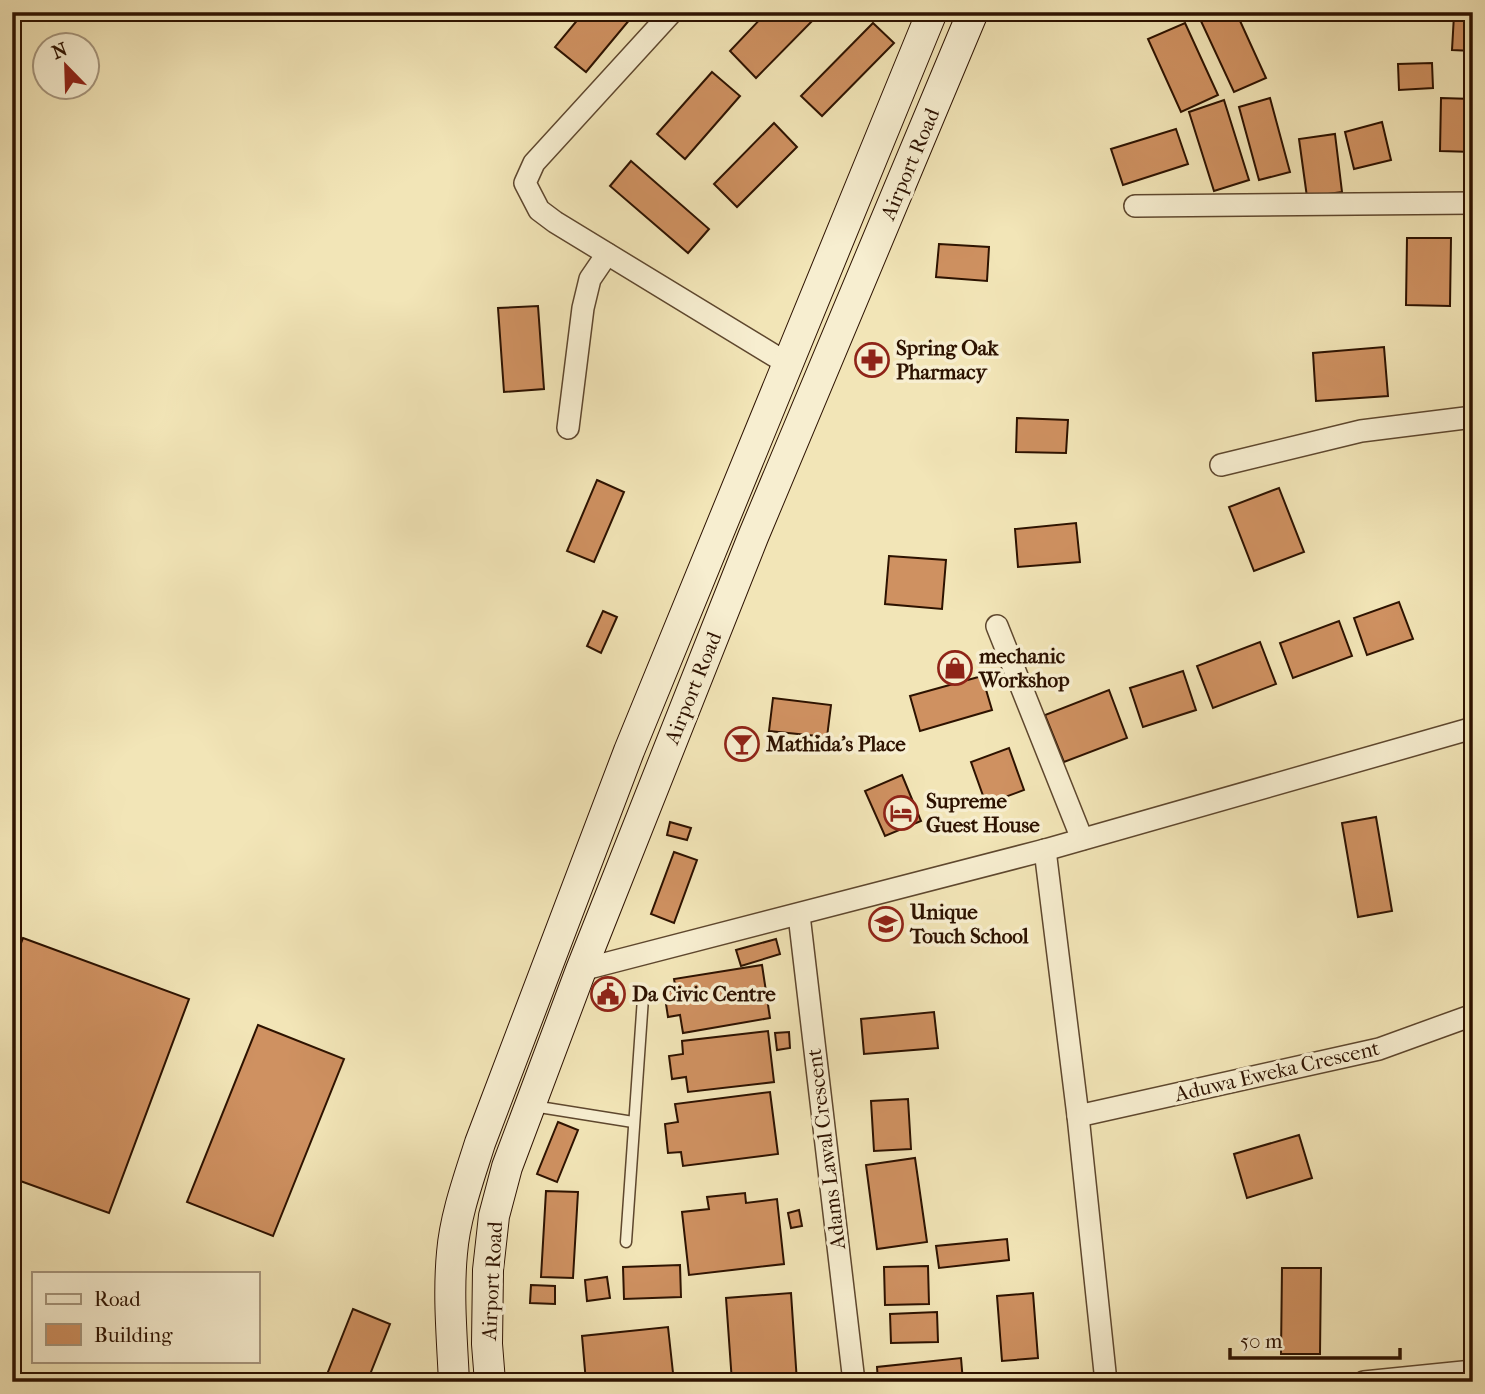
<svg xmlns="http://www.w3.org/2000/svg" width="1485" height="1394" font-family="'IM FELL French Canon',serif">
<rect width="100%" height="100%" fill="#f2e5b7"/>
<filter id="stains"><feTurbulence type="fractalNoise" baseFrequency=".00286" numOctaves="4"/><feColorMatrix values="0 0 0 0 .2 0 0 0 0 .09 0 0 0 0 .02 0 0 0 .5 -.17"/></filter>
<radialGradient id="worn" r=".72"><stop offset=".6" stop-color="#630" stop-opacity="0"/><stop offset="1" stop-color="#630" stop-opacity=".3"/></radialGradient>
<g fill="#cf9161" stroke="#2d1200" stroke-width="2">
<polygon points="584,12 636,12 586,72 555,47"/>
<polygon points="767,12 821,12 756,78 730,51"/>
<polygon points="1215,12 1236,12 1266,78 1234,92 1200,19"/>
<polygon points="1454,15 1473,16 1473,51 1452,50"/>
<polygon points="873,23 894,43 822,116 801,96"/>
<polygon points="1185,23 1218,95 1181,112 1148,39"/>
<polygon points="1432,63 1433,88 1399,90 1398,64"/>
<polygon points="712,72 740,96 685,159 657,134"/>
<polygon points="1270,98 1290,172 1259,180 1239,107"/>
<polygon points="1441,98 1473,99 1473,152 1440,151"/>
<polygon points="1224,100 1249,180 1214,191 1189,112"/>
<polygon points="1382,122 1391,160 1354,169 1345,132"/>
<polygon points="774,123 797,147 737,207 714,184"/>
<polygon points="1176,129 1188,164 1123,185 1111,149"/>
<polygon points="1335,134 1342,192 1307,197 1299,139"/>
<polygon points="631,161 709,229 688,253 610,186"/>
<polygon points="1407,238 1451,238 1450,306 1406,305"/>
<polygon points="939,244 989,247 987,281 936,277"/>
<polygon points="538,306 544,389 504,392 498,308"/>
<polygon points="1384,347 1388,396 1316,401 1313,353"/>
<polygon points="1017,418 1068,420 1066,453 1016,452"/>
<polygon points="597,480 624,492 594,562 567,551"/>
<polygon points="1279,488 1304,552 1254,571 1229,507"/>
<polygon points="1076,523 1080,562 1018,567 1015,529"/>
<polygon points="889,556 946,560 942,609 885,604"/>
<polygon points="1399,602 1413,639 1367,655 1354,618"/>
<polygon points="603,611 617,617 601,653 587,646"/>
<polygon points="1339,621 1352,656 1293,678 1280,643"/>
<polygon points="1260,642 1276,684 1213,708 1197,666"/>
<polygon points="1183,671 1196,710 1143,727 1130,688"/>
<polygon points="982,676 992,710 920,731 910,696"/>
<polygon points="1109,690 1127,738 1064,762 1045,715"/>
<polygon points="773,698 831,705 827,737 769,731"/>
<polygon points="1009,748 1024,790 986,804 971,762"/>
<polygon points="902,775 921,821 885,836 865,791"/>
<polygon points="1376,817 1392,911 1358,917 1342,823"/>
<polygon points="670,822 691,828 687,840 667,835"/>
<polygon points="674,852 697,860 674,923 651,914"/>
<polygon points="23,938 189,999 109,1213 12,1178 12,967"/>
<polygon points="776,939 780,954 741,966 736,950"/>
<polygon points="762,965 770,1018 683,1033 680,1015 668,1017 664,991 676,990 674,979"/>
<polygon points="934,1012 938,1048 864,1054 861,1019"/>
<polygon points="258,1025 344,1059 273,1236 187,1202"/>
<polygon points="768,1031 774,1082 688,1092 686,1077 672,1079 669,1056 683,1054 682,1041"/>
<polygon points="789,1032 790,1048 777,1050 775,1033"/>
<polygon points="770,1092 778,1154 683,1166 681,1152 668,1153 665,1124 678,1122 675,1104"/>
<polygon points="908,1099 911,1149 874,1151 871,1101"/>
<polygon points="558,1122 578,1130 557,1182 537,1174"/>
<polygon points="1299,1135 1312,1178 1247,1198 1234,1154"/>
<polygon points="915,1158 927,1242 877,1249 866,1165"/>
<polygon points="546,1191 578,1192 573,1278 541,1277"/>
<polygon points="745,1193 746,1203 777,1199 784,1264 689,1275 682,1212 709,1209 707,1197"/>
<polygon points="799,1210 802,1226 791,1228 788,1213"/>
<polygon points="1007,1239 1009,1260 939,1268 936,1246"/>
<polygon points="680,1265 681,1297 624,1299 623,1267"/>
<polygon points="928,1266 929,1304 885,1305 884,1267"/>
<polygon points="1282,1268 1321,1268 1320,1354 1281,1354"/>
<polygon points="607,1277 610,1298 587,1301 585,1280"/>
<polygon points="531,1285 555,1286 555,1304 530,1303"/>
<polygon points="791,1293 797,1382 732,1382 726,1298"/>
<polygon points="1033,1293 1038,1358 1002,1361 997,1296"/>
<polygon points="353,1309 390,1324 367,1382 324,1382"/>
<polygon points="937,1312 938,1342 891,1343 890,1314"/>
<polygon points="668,1327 674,1382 586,1382 582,1336"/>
<polygon points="961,1358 963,1382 878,1382 877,1367"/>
</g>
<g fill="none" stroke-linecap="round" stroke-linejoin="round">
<g stroke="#5e472e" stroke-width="13">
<g id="lane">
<polyline points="533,1106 633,1122"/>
<polyline points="626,1242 643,998"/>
</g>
</g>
<g stroke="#5e472e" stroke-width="24">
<g id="street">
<polyline points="672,12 534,163 525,183 539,210 555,222 788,364"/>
<polyline points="1135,206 1473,203"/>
<polyline points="568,428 583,308 590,279 607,254"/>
<polyline points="1221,465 1361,431 1473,417"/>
<polyline points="997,626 1082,839"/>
<polyline points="1045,850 1078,1116 1106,1382"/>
<polyline points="799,915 854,1382"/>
<polyline points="581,970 1045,850 1473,728"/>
<polyline points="1078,1116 1379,1049 1473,1015"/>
<polyline points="1364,1382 1473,1371"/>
</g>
</g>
<g stroke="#2d1200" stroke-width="32">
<g id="secondary">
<path d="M454 1382C452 1339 448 1295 452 1253 455 1216 469 1178 480 1143L629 751 932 12"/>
<polyline points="490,1382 487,1344 488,1270 494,1216 507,1167 581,970 753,537 973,12"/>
</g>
</g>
<use href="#lane" stroke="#f7eed0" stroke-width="10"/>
<use href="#street" stroke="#f7eed0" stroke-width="21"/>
<use href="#secondary" stroke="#f7eed0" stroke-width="30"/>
</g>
<defs>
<g id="pharmacy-ring" transform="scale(1.75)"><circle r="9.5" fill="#f7eed0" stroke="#8f2418" stroke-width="1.5"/><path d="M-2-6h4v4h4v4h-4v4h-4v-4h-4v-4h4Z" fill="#8f2418"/></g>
<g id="shop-ring" transform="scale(1.75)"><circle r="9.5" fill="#f7eed0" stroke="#8f2418" stroke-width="1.5"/><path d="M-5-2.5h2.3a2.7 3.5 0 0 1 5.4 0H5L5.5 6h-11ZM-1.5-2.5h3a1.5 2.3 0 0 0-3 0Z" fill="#8f2418"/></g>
<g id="bar-ring" transform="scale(1.75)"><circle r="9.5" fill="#f7eed0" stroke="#8f2418" stroke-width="1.5"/><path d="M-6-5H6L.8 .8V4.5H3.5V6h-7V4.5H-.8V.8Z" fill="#8f2418"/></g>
<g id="hotel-ring" transform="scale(1.75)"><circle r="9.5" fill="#f7eed0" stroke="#8f2418" stroke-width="1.5"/><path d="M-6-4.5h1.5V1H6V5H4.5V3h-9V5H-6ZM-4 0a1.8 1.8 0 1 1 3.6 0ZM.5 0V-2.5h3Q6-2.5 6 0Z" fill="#8f2418"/></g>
<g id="school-ring" transform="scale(1.75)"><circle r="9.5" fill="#f7eed0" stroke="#8f2418" stroke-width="1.5"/><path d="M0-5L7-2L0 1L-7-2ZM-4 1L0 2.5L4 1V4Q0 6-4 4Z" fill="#8f2418"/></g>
<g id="civic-ring" transform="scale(1.75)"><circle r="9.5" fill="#f7eed0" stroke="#8f2418" stroke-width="1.5"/><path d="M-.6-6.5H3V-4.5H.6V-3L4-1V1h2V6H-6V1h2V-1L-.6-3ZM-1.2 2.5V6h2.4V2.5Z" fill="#8f2418"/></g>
</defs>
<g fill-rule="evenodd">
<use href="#pharmacy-ring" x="872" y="360"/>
<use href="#shop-ring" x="955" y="668"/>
<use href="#bar-ring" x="742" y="744"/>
<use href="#hotel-ring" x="901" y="813"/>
<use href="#school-ring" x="886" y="924"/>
<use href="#civic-ring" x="608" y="994"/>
</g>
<g text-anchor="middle" stroke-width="7" stroke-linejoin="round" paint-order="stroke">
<g font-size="21" fill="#2d1200" stroke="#f7eed0">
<text transform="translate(910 164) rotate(-67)" y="7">Airport Road</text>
<text transform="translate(693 688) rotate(-68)" y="7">Airport Road</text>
<text transform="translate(1277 1071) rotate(-13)" y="7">Aduwa Eweka Crescent</text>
<text transform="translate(826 1149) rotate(-97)" y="7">Adams Lawal Crescent</text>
<text transform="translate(492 1281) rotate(-87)" y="7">Airport Road</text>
</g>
<g font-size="21" font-weight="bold" fill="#2d1200" stroke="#f7eed0" text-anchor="start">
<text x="896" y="355">Spring Oak<tspan x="896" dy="24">Pharmacy</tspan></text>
<text x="979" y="663">mechanic<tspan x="979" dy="24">Workshop</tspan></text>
<text x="766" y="751">Mathida's Place</text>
<text x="926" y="808">Supreme<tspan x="926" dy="24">Guest House</tspan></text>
<text x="910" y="919">Unique<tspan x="910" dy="24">Touch School</tspan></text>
<text x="632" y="1001">Da Civic Centre</text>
</g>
</g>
<rect width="1485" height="1394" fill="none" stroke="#f2e5b7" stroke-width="42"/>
<rect x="14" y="14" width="1457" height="1366" fill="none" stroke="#2d1200" stroke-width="3.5"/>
<rect x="21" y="21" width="1443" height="1352" fill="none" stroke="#2d1200" stroke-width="2"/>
<rect x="32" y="1272" width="228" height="91" fill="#f7eed0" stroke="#a6967d" stroke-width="2"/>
<rect x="46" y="1294" width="35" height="10" fill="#f7eed0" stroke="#a6967d" stroke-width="2"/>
<text x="94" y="1306" font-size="21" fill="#2d1200">Road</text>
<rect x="46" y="1324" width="35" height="21" fill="#cf9161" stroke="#a6967d" stroke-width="2"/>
<text x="94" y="1342" font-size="21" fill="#2d1200">Building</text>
<g transform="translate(66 66) rotate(337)"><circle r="33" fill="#f7eed0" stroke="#a6967d" stroke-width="2"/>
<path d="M0-5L12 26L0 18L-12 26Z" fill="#8f2418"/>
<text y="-10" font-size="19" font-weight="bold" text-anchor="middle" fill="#2d1200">N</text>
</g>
<path d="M1230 1348v10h170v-10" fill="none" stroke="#2d1200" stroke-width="3.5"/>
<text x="1240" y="1348" font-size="21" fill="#2d1200" stroke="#f7eed0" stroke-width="5" paint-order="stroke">50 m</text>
<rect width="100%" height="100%" filter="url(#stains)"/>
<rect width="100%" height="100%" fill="url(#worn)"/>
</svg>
